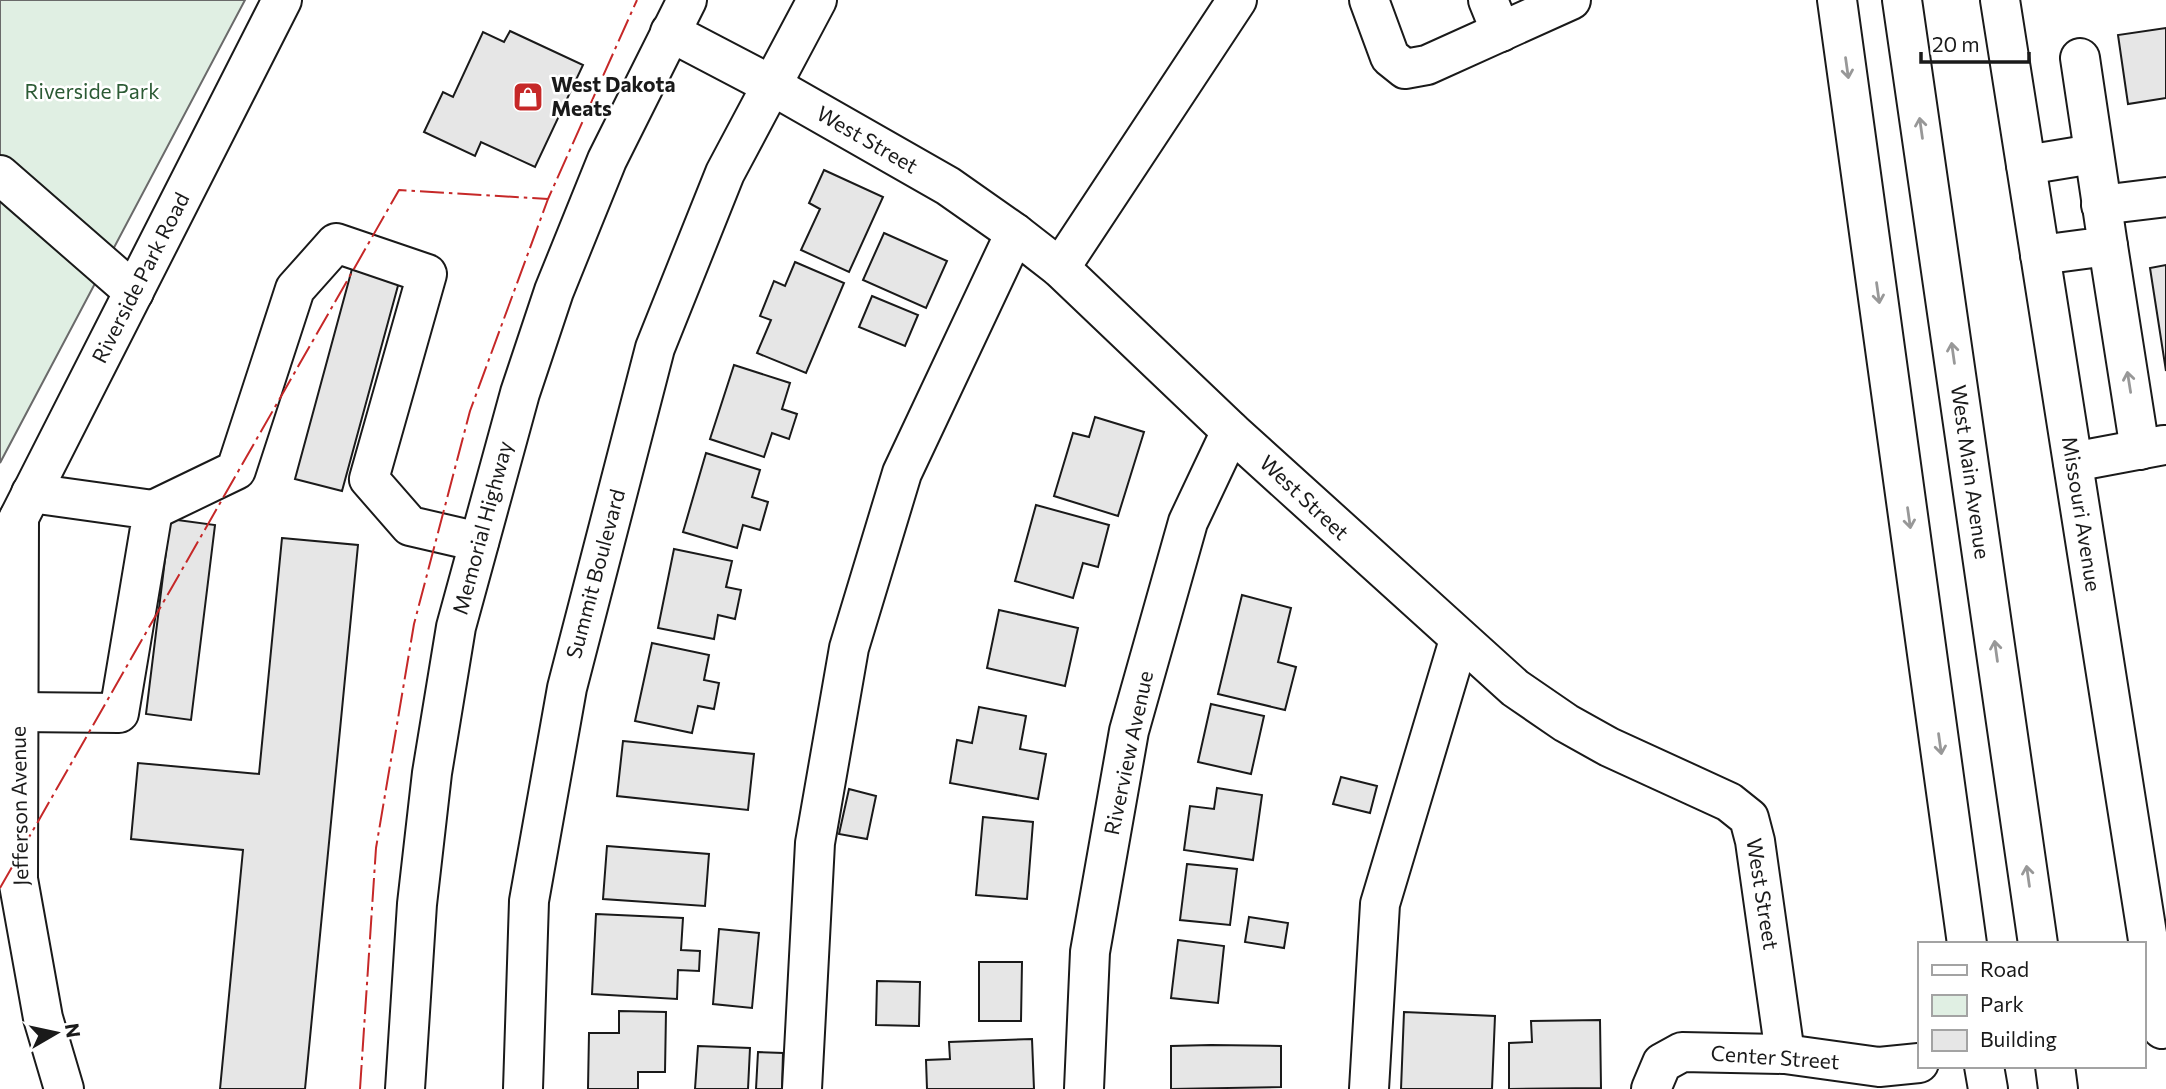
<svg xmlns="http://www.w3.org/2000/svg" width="2166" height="1089" font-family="Commissioner,sans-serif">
<rect width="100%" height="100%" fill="#fff"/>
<polygon fill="#e0efe3" stroke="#6a6a6a" stroke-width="2" points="0,0 245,0 0,463"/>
<g fill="#e6e6e6" stroke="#1a1a1a" stroke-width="2">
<polygon points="2166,28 2166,98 2128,104 2118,35"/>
<polygon points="510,31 583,65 535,167 481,142 475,156 424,132 443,92 453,97 483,32 504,42"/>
<polygon points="824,170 883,197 849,272 801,250 820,209 809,203"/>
<polygon points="884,233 947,261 926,308 863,280"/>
<polygon points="795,262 844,283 806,373 757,353 771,320 760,316 774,281 785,286"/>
<polygon points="2166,265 2166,371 2150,268"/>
<polygon points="352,269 399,282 342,491 295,479"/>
<polygon points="872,296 918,315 905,346 859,327"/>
<polygon points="734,365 790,383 782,409 797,414 789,439 772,433 764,457 710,439"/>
<polygon points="1095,417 1144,432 1118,516 1054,496 1073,433 1089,437"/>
<polygon points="706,453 760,470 752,497 768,502 760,530 743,525 737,548 683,532"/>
<polygon points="1036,505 1109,525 1098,567 1083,563 1073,598 1015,581"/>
<polygon points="170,519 215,525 191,720 146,714"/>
<polygon points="282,538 358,545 305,1089 220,1089 243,850 131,839 138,763 259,774"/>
<polygon points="674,549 732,561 726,587 741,590 735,619 718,615 714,639 658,628"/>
<polygon points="1242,595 1291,608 1278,662 1296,667 1285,710 1218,694"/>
<polygon points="999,610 1078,628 1065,686 987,668"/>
<polygon points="652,643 709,655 704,680 719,683 714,709 698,706 692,733 635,721"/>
<polygon points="1211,704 1264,716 1251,774 1198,762"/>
<polygon points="979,707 1026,716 1020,749 1046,754 1038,799 950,783 957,740 972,743"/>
<polygon points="623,741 754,754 748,810 617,796"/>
<polygon points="1341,777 1377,786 1370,813 1333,804"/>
<polygon points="1217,788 1262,795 1253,860 1184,850 1190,806 1214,809"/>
<polygon points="849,789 876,796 867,839 839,834"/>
<polygon points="983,817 1033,822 1027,899 976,895"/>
<polygon points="607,846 709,854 705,906 603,899"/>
<polygon points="1187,864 1237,869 1230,925 1180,920"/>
<polygon points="596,914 683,918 681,950 700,951 699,971 678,970 677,999 592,994"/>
<polygon points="1249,917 1288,923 1284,948 1245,942"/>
<polygon points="719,929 759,933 752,1008 713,1004"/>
<polygon points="1178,940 1224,946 1218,1003 1171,998"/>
<polygon points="979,962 1022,962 1021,1021 979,1021"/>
<polygon points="877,981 920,982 919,1026 876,1025"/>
<polygon points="619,1011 666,1012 665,1072 638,1072 638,1089 588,1089 589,1033 619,1033"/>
<polygon points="1404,1012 1495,1016 1492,1089 1401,1089"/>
<polygon points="1600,1020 1601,1088 1509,1089 1509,1043 1532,1042 1531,1021"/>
<polygon points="1032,1039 1034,1089 927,1089 926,1060 950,1059 949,1042"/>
<polygon points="1211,1045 1281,1046 1281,1087 1171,1089 1171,1046"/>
<polygon points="698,1046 750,1048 748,1089 695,1089"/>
<polygon points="758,1052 783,1053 782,1089 756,1089"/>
</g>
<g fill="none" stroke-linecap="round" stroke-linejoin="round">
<g stroke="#1a1a1a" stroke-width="42">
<g id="minor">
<polyline points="1369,0 1390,57 1405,69 1427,65 1571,0"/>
<polyline points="1488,0 1501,32"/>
<polyline points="2000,0 2162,1029"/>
<polyline points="670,32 771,85 948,186 1015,233 1060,268 1231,431 1515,688 1566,723 1609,747 1729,802 1749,818 1755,841 1785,1054"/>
<polyline points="2026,165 2093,154"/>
<polyline points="0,175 134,292"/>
<polyline points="2101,205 2166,197"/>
<polyline points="2108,246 2140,450"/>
<polyline points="2040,255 2108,246 2080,58"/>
<polyline points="1060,268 1237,0"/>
<polyline points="2073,462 2164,445"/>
<polyline points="153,510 236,470 295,289 336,243 427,274 369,479 410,526 479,542"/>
<polyline points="19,518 18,879 43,1018 64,1089"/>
<polyline points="18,712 119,713 153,510 31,493"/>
<polyline points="405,1089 417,904 432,773 456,627 520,393 554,291 607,160 687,0"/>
<polyline points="523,1089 529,901 567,688 655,348 725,173 817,0"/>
<polyline points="802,1089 815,843 849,648 902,473 1015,233"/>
<polyline points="1084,1089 1090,952 1129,731 1188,522 1231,431"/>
<polyline points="1369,1089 1380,904 1459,640"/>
<polyline points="1651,1089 1662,1063 1682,1052 1785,1054 1879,1067 1919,1063"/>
</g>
</g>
<g stroke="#1a1a1a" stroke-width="42">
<g id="major">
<polyline points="1837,0 1967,944"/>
<polyline points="1902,0 2038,944"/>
<polyline points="0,555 282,0"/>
<polyline points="1984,1066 1988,1089"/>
<polyline points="2055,1066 2058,1089"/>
</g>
</g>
<use href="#minor" stroke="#fff" stroke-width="38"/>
<use href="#major" stroke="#fff" stroke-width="38"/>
<g stroke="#c62828" stroke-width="2" stroke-dasharray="24 5 3.5 5" stroke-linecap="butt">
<polyline points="0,888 399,190 548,199"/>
<polyline points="360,1089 376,848 414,624 470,411 548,199 637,0"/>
</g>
</g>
<defs><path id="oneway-shaft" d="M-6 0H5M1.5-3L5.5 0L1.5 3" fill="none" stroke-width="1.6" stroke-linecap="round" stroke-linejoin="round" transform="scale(1.75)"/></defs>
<g stroke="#989898">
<use href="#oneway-shaft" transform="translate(1847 68) rotate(82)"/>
<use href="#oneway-shaft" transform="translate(1921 128) rotate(-98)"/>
<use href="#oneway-shaft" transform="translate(1878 293) rotate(82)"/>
<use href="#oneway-shaft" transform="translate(1953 353) rotate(-98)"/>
<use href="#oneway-shaft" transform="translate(2129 382) rotate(-99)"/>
<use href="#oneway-shaft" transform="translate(1909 518) rotate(82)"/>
<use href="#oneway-shaft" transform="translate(1996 651) rotate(-98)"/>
<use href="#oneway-shaft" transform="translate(1940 744) rotate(82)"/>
<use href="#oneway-shaft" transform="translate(2028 876) rotate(-98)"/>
</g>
<defs>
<g id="shop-square" transform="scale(1.575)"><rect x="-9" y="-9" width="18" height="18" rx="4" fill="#c62828" stroke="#fff"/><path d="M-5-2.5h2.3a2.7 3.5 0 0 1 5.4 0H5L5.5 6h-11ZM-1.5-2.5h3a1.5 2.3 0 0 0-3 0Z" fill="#fff"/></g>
</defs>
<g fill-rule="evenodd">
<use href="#shop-square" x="528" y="97"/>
</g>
<g text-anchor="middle" stroke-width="5" stroke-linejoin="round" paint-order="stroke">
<g font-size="21" font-weight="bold" fill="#1a1a1a" stroke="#fff" text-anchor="start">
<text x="551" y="92">West Dakota<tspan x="551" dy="24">Meats</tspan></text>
</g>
<g font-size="21" fill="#2b5a34" stroke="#fff">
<text x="92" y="99">Riverside Park</text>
</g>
<g font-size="21" fill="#1a1a1a" stroke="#fff">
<text transform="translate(867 140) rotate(30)" y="7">West Street</text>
<text transform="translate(141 278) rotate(-63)" y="7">Riverside Park Road</text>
<text transform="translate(1970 472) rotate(82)" y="7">West Main Avenue</text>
<text transform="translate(1304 498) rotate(43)" y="7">West Street</text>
<text transform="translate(2081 514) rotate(81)" y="7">Missouri Avenue</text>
<text transform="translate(483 528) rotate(-75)" y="7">Memorial Highway</text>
<text transform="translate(596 574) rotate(-75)" y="7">Summit Boulevard</text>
<text transform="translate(1129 753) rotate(-78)" y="7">Riverview Avenue</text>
<text transform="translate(20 806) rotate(-91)" y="7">Jefferson Avenue</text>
<text transform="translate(1762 894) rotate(81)" y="7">West Street</text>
<text transform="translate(1775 1058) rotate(4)" y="7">Center Street</text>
</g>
</g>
<rect x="1918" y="942" width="228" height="126" fill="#ffffff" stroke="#a3a3a3" stroke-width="2"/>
<rect x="1932" y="965" width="35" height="10" fill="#ffffff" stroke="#a3a3a3" stroke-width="2"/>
<text x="1980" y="977" font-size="21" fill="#1a1a1a">Road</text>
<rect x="1932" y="995" width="35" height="21" fill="#e0efe3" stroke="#a3a3a3" stroke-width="2"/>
<text x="1980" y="1012" font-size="21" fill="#1a1a1a">Park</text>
<rect x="1932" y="1030" width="35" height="21" fill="#e6e6e6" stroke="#a3a3a3" stroke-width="2"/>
<text x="1980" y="1047" font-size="21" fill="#1a1a1a">Building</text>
<g transform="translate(56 1033) rotate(81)" stroke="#ffffff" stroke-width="5" paint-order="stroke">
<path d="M0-5L12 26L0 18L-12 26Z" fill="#1a1a1a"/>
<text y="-10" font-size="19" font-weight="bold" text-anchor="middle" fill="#1a1a1a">N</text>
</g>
<path d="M1921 52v10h108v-10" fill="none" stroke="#1a1a1a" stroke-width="3.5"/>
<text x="1932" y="52" font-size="21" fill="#1a1a1a" stroke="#ffffff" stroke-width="5" paint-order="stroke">20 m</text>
</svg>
